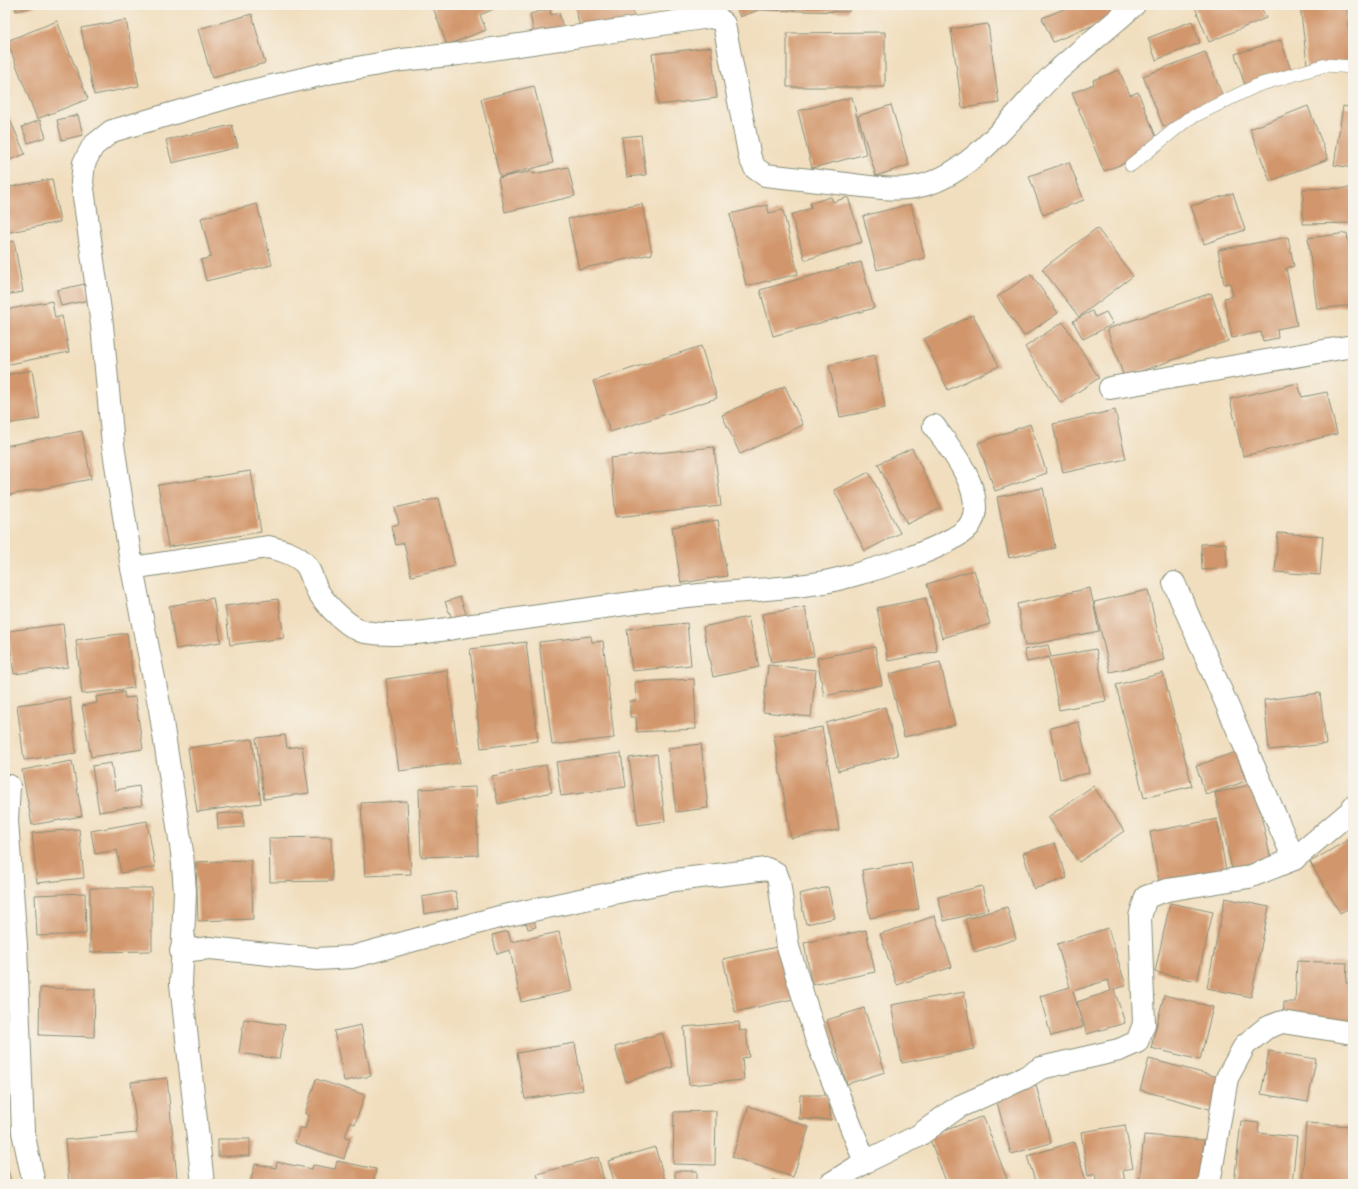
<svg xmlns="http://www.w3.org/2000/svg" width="1358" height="1189" font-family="'Gentium Book Plus',serif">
<rect width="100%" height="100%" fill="#f7f3e8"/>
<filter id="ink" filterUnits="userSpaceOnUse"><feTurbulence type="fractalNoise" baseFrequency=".025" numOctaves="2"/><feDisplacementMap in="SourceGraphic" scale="8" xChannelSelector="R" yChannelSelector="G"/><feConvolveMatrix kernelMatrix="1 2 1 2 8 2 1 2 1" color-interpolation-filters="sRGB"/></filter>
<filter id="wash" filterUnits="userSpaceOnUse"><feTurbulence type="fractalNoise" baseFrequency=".012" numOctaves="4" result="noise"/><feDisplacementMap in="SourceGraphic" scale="16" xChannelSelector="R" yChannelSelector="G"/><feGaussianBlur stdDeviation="0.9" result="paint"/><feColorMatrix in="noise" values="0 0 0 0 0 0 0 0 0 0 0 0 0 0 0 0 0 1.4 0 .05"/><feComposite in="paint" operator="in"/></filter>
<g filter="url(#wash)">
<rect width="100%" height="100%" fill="#f1debe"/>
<g id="blocks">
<g fill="#d2966c">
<polygon points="15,5 37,5 37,6 16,11"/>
<polygon points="296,5 319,5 298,12"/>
<polygon points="432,5 495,5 496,8 480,15 486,30 447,45"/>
<polygon points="575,5 632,5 635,20 581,33"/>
<polygon points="735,5 756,5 758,10 740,17"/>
<polygon points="759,5 849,5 849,12 759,10"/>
<polygon points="1073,5 1111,5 1115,16 1053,42 1042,18"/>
<polygon points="1194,5 1260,5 1266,18 1209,42"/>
<polygon points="1300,5 1346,5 1353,66 1308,72"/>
<polygon points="550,9 551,15 559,13 563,28 534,34 530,14"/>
<polygon points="252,14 265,63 212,78 198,29"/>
<polygon points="126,20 139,86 94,95 81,28"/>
<polygon points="57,21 88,99 37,119 7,41"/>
<polygon points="1192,21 1200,43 1156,60 1148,38"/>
<polygon points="988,24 999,103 962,108 951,29"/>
<polygon points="885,32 885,87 787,87 787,33"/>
<polygon points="1281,40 1293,77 1247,92 1235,54"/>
<polygon points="711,47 717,98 658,105 652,54"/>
<polygon points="1205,52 1225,102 1163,126 1143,76"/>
<polygon points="1119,70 1130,95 1138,92 1161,149 1104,171 1072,93 1094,84 1093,80"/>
<polygon points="534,86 553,163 500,177 481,99"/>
<polygon points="852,97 866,154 812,168 798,111"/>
<polygon points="891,105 909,165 876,176 858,116"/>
<polygon points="1308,106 1328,159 1270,181 1250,129"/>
<polygon points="1343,106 1353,108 1353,168 1334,165"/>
<polygon points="5,108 25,154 5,162"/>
<polygon points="78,115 83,135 62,140 57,120"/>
<polygon points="40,120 46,137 28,143 22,127"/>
<polygon points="232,125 238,147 172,163 166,140"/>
<polygon points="641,135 646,175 627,177 622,137"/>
<polygon points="1069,162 1084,200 1043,215 1029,176"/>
<polygon points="568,167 575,196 505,212 498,178 533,171 533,174"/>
<polygon points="52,179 60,222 5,233 5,188"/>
<polygon points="1353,188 1353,223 1303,224 1303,189"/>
<polygon points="1233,193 1245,230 1204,244 1191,206"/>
<polygon points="831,197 833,202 848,197 862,242 805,260 791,215 811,208 810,203"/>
<polygon points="257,204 272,265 206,281 201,260 211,257 201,218"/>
<polygon points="642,204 652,254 579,269 568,219"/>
<polygon points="911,204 925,258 877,270 863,216"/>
<polygon points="767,205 769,213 783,210 798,274 746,286 730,214"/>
<polygon points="1097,228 1133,276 1079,317 1042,269"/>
<polygon points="1347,233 1353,276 1353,305 1317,309 1308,238"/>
<polygon points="1288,237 1294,266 1286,268 1297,325 1277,329 1278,338 1263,341 1261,332 1232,338 1224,298 1233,296 1230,283 1224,284 1218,250"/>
<polygon points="14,241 23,292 5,295 5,242"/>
<polygon points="861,262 874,308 773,336 760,290"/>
<polygon points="1031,274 1058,313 1024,336 997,297"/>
<polygon points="85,284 89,300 61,306 57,290"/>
<polygon points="1211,293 1228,341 1124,377 1107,329"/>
<polygon points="52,301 55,318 62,316 69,352 5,365 5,310"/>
<polygon points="1092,311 1095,317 1106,312 1113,324 1083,339 1073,321"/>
<polygon points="973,315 999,366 948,390 924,339"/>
<polygon points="1063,322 1099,378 1061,403 1025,347"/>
<polygon points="701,346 717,398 610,432 593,381"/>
<polygon points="875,355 885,408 840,417 829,365"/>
<polygon points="32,370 40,419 5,424 5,375"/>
<polygon points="1298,383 1302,397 1327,392 1337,434 1243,456 1230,399"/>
<polygon points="785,386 803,425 740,454 722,415"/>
<polygon points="1115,410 1126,459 1063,473 1053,424"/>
<polygon points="1030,424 1047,473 995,491 978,443"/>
<polygon points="82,431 91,479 5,496 5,446"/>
<polygon points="714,447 721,506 616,517 610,458"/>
<polygon points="912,448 941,508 907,524 878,464"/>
<polygon points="251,471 261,532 168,547 158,485"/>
<polygon points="869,472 900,533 865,551 834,490"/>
<polygon points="1043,488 1055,548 1009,558 997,497"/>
<polygon points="439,498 455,566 411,576 404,543 396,545 391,526 399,524 395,508"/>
<polygon points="718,520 727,576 681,583 672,527"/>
<polygon points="1278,533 1323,536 1320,575 1275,572"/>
<polygon points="1226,543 1227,568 1202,570 1201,544"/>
<polygon points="974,570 990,624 942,638 927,584"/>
<polygon points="1090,588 1099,631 1025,646 1017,604"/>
<polygon points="1148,590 1164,660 1110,672 1094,602"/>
<polygon points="460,597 467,616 453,621 445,602"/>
<polygon points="213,598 221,642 176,649 169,606"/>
<polygon points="926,598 937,651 888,661 877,608"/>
<polygon points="278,599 284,638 230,645 225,606"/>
<polygon points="805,607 814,656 771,663 762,614"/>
<polygon points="748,617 759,667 713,677 703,627"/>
<polygon points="687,623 691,665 632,671 627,629"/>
<polygon points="63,624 68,667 14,674 8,631"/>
<polygon points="127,633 134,688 82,694 76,640"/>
<polygon points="591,636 592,642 603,641 614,738 552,745 539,642"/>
<polygon points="526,642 538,741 481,748 470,649"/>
<polygon points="1048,645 1051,657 1096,649 1106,701 1059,710 1049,657 1027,662 1024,650"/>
<polygon points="875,647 882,685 824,696 817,658"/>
<polygon points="940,662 955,725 904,737 889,674"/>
<polygon points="768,665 816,670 811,717 763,712"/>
<polygon points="447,670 460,763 399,771 386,679"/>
<polygon points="1163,673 1192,786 1144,798 1116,685"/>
<polygon points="694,679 696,729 637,732 636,717 630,717 630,701 636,701 635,682"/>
<polygon points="124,692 125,698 135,697 143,749 91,757 82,706 97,703 96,697"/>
<polygon points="1320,693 1326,744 1269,750 1264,700"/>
<polygon points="70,698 76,753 24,760 17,705"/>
<polygon points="885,707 898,755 838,771 826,723"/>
<polygon points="1079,722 1089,773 1060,779 1050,728"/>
<polygon points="822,727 839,830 791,838 774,736"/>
<polygon points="285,735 287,748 302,746 309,793 264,799 256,738"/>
<polygon points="252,739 261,803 197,812 188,748"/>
<polygon points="701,744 708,808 676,812 668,748"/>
<polygon points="1236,752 1246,781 1206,795 1196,766"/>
<polygon points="621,753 626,787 561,796 556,762"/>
<polygon points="657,754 665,821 638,825 629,758"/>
<polygon points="72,761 82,816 32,825 22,770"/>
<polygon points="111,763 115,790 139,786 142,805 99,812 92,766"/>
<polygon points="546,765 552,792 498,804 492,776"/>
<polygon points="1254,784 1271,860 1232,869 1215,793"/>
<polygon points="1093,786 1124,831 1079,862 1048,817"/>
<polygon points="476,787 478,855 421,857 419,789"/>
<polygon points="407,801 411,874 365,876 361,803"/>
<polygon points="243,812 244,827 218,829 217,814"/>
<polygon points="1217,819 1226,871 1159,882 1150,832"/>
<polygon points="147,821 155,867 121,873 117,850 95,854 91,831"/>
<polygon points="79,829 84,878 37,883 32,833"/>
<polygon points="331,837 332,881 270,882 269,838"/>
<polygon points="1353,837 1353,906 1340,913 1310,862"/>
<polygon points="1055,843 1067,878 1034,889 1023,853"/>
<polygon points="251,860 253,919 198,921 196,862"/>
<polygon points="911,862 919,909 870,918 862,870"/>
<polygon points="982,886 988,910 944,921 938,897"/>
<polygon points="828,887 835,918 806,924 799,894"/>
<polygon points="90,888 152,888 152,951 90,952"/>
<polygon points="455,891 459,908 424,914 422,897"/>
<polygon points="85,893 86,934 37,936 35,895"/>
<polygon points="1225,898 1269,907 1251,997 1207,988"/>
<polygon points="1170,903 1213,912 1197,981 1155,972"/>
<polygon points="1007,907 1016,939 975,952 965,919"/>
<polygon points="935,916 952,967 897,985 880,934"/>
<polygon points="534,920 536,927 528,929 526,922"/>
<polygon points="1108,928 1126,986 1114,989 1125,1023 1087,1034 1077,1002 1111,991 1108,980 1073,991 1083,1027 1051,1036 1040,996 1070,987 1057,944"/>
<polygon points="866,930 875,972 812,985 804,943"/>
<polygon points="508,931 511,942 559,932 572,991 521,1002 510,950 497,954 492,935"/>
<polygon points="781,946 793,999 735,1012 723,959"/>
<polygon points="1297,961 1347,963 1346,983 1353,983 1352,1023 1283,1021 1284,1002 1295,1002"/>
<polygon points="40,988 95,989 94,1037 39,1035"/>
<polygon points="964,992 974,1049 902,1063 891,1005"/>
<polygon points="1164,995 1213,1007 1200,1060 1151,1048"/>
<polygon points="864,1008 885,1072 847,1084 827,1020"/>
<polygon points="244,1019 285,1025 279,1059 239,1053"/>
<polygon points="739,1022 740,1031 746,1030 749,1057 742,1058 744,1080 689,1085 684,1027"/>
<polygon points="361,1025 371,1076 344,1081 334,1031"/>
<polygon points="662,1033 673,1067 626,1082 615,1047"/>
<polygon points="575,1043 583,1090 525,1099 517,1053"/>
<polygon points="1269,1051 1316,1059 1308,1102 1261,1094"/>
<polygon points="1149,1059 1222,1078 1213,1110 1140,1090"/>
<polygon points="167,1078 177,1178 120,1184 69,1184 65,1140 137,1133 131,1082"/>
<polygon points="316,1079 365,1095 355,1124 350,1122 345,1137 350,1138 344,1159 295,1143 300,1127 305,1129 309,1115 305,1114"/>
<polygon points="1036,1085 1051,1143 1011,1154 995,1095"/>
<polygon points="800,1095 828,1095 831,1120 799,1119"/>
<polygon points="749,1106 809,1127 793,1177 732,1157"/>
<polygon points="716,1111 715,1165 673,1164 674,1112"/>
<polygon points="983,1116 1007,1179 994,1184 947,1184 929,1137"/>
<polygon points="1241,1121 1259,1123 1258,1133 1297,1137 1292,1184 1234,1184"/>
<polygon points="1306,1123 1353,1126 1353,1184 1302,1184"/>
<rect x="5" y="1125" width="4" height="25"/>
<polygon points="1125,1125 1133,1168 1123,1170 1125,1184 1097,1184 1095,1174 1088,1176 1081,1132"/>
<polygon points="1144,1135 1204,1140 1199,1184 1139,1184"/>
<rect x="218" y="1139" width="32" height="17"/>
<polygon points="1074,1142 1087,1184 1036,1184 1027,1156"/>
<polygon points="655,1147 666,1184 615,1184 608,1161"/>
<polygon points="598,1157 605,1184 540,1184 537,1174"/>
<polygon points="5,1161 11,1180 5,1182"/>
<polygon points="337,1161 376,1169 373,1184 250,1184 255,1164 276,1168 277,1162 312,1169 313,1165 335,1169"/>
<rect x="675" y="1171" width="22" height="13"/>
<polygon points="773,1180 788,1183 788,1184 772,1184"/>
</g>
</g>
</g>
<g filter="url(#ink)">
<use href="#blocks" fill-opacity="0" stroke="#888e79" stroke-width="1"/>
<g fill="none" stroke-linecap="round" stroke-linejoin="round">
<g stroke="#888e79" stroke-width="14">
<polyline id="lane" points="1131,165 1188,119 1258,85 1326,65 1353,67"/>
</g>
<g stroke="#888e79" stroke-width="24">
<g id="street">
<polyline points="1110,388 1353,346"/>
<path d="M132 568 268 547C281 550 297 554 306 565 312 573 313 585 319 593 327 606 350 629 365 632 400 638 438 630 473 625 536 617 600 607 663 599 715 592 768 591 819 583 848 578 959 548 971 523 987 494 951 449 934 426"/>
<polyline points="1174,583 1294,859"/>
<polyline points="9,786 7,820 16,946 23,1132 34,1184"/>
<polyline points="181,951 210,948 317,959 352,957 499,917 675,880 767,869 776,873 779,881 788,947 817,1041 865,1162"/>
<path d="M203 1184 181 984 185 892 182 852 160 709 132 568 113 445 102 325 82 182 84 163 93 146 112 131 243 93 328 73 402 60 459 54 709 17 719 19 724 24 750 158 755 168 765 175C792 178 819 181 846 184 872 187 899 192 924 185 977 170 1016 111 1054 74 1080 50 1108 29 1134 5"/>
<polyline points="830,1184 865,1162 918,1136 958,1107 1024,1078 1041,1068 1119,1050 1137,1042 1144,1024 1140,917 1146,897 1167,890 1249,877 1294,859 1351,811 1353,807"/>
<polyline points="1209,1184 1227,1078 1245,1045 1266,1028 1282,1022 1353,1033"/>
</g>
</g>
<use href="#lane" stroke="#fff" stroke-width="13"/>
<use href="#street" stroke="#fff" stroke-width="22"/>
</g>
</g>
<rect width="1358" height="1189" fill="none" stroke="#f7f3e8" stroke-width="20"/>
</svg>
